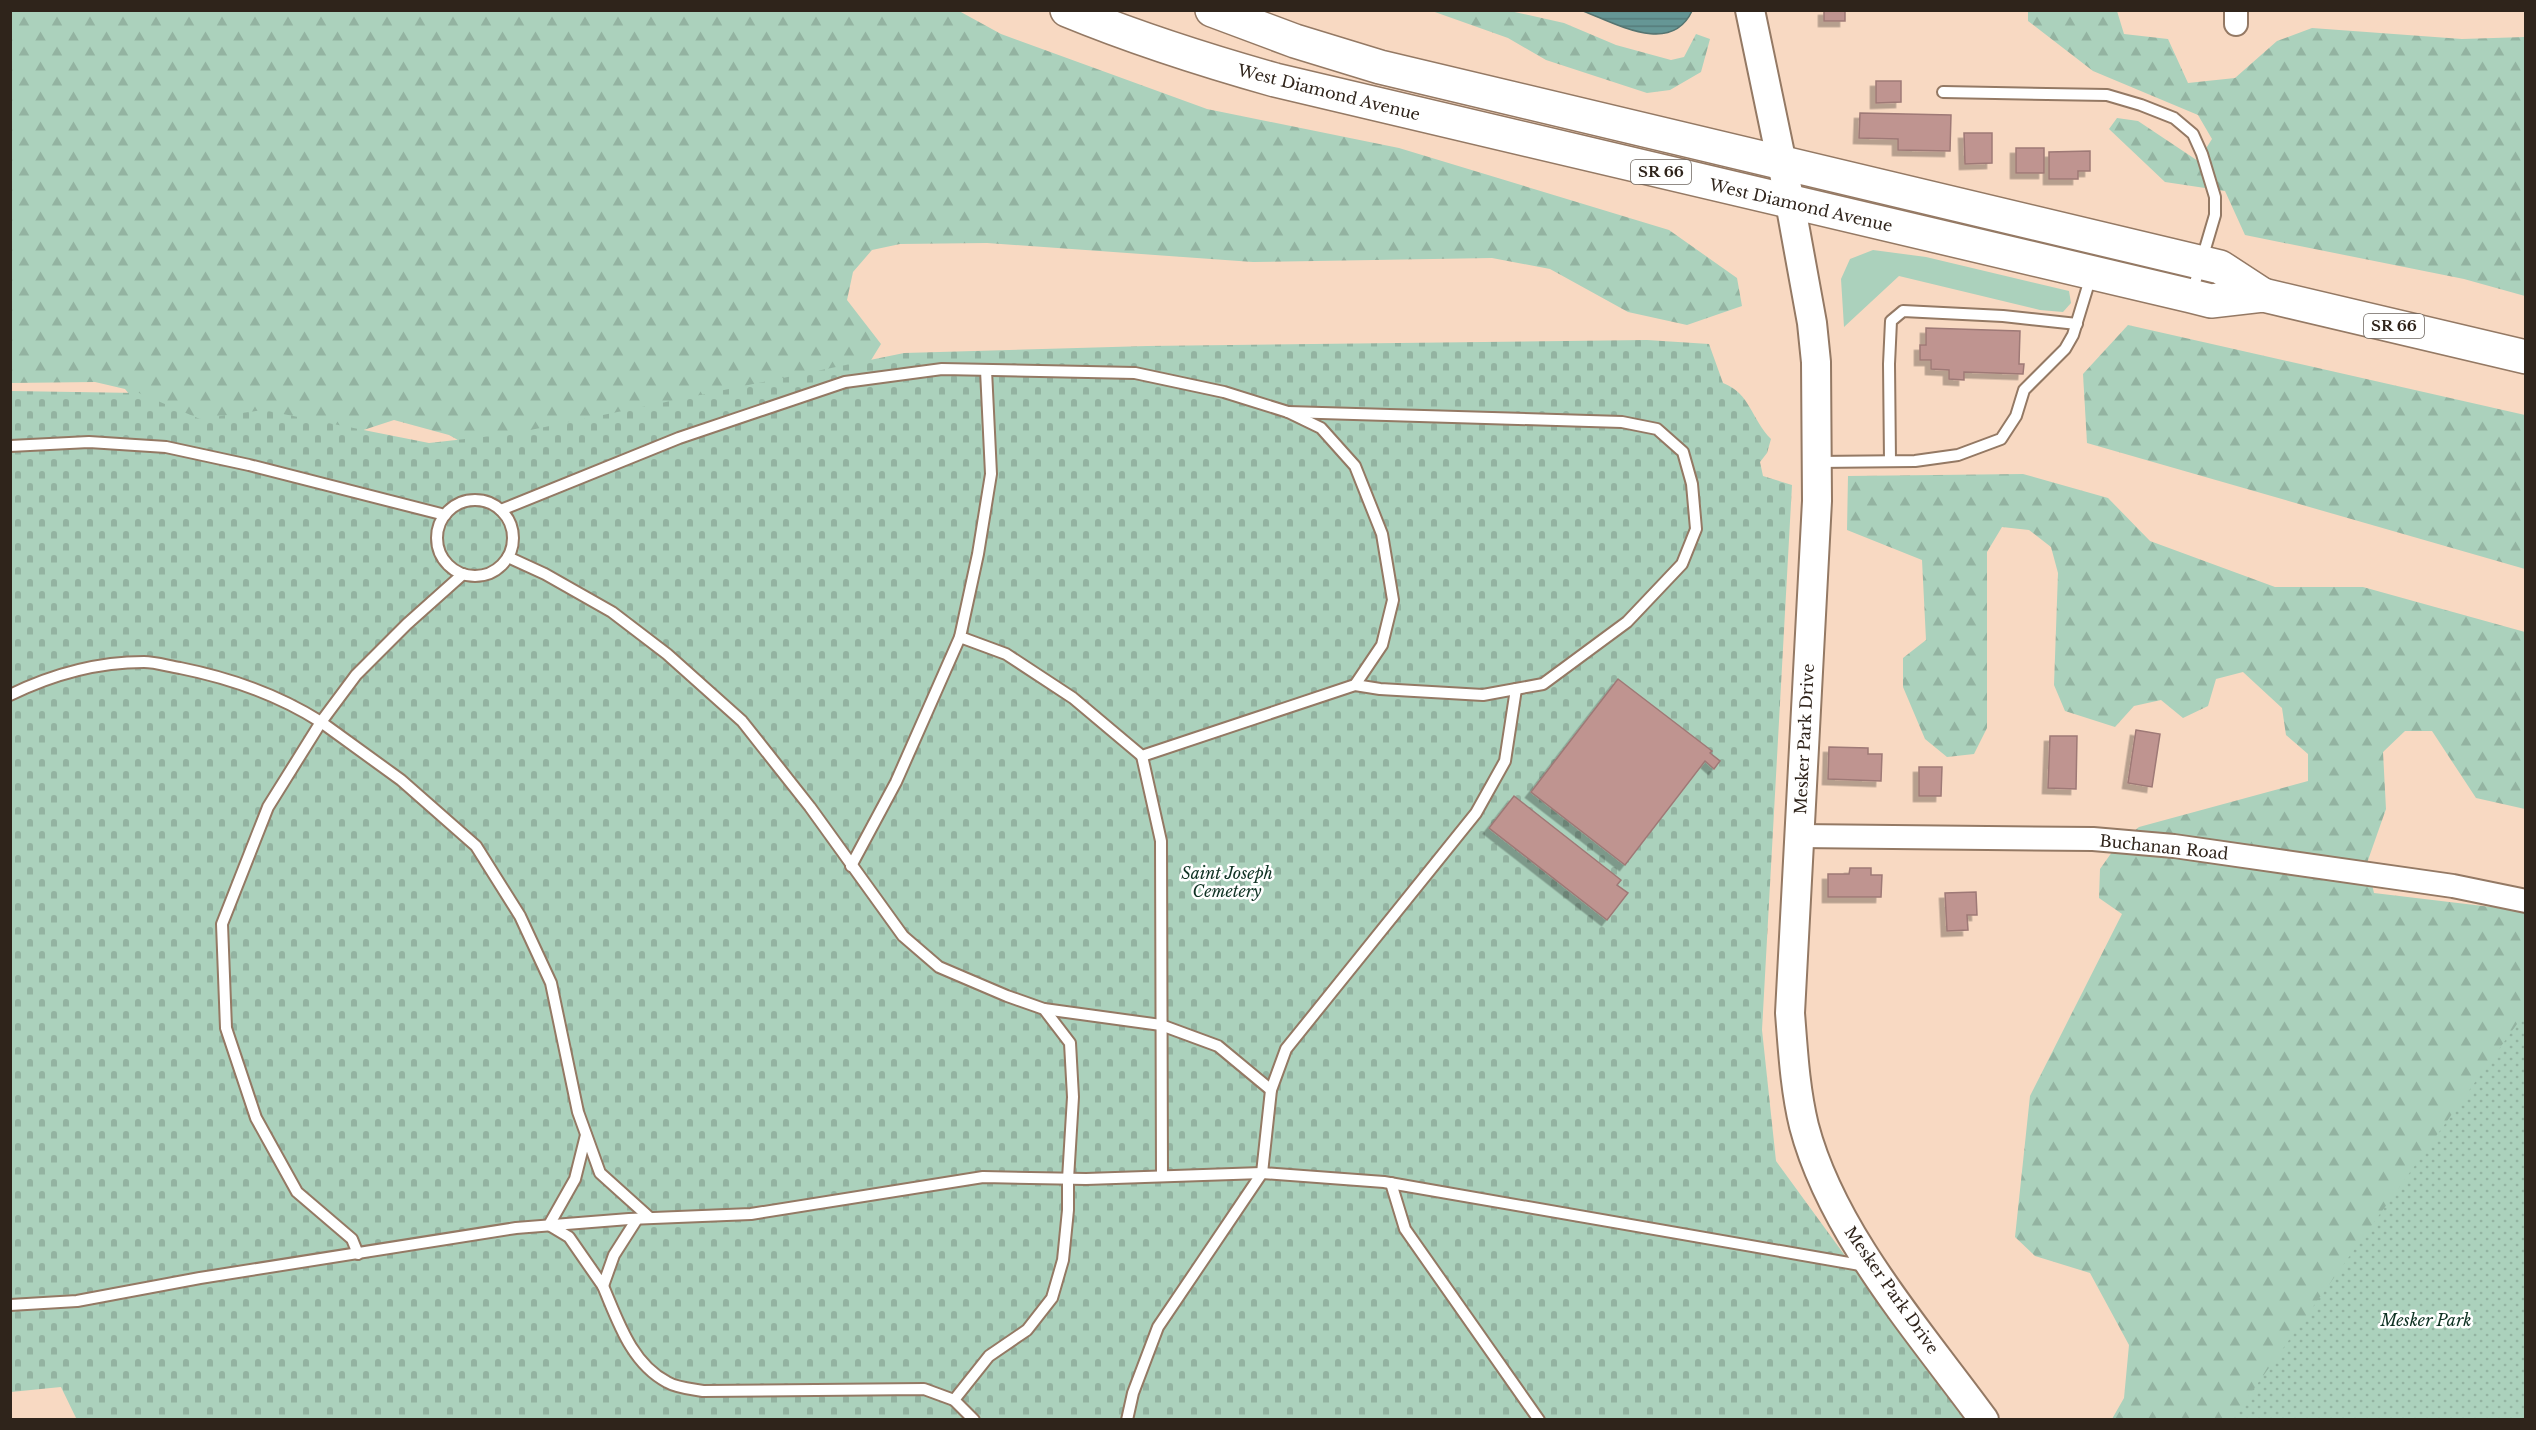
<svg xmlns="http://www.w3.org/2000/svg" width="2536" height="1430" font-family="'Libre Baskerville',serif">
<defs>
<pattern id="forest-firs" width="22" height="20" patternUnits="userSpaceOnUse" patternTransform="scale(1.5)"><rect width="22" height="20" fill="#abd1bc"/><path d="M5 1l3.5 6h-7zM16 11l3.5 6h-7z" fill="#93b3a1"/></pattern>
<pattern id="cemetery-stones" width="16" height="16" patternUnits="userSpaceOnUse" patternTransform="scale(1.5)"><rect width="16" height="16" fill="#abd1bc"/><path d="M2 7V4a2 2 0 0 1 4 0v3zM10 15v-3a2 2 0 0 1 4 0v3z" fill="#93b3a1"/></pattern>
<pattern id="park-dots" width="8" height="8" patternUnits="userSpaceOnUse" patternTransform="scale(1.5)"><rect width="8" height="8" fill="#abd1bc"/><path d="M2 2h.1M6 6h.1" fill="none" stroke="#93b3a1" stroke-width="1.8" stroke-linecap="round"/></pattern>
<pattern id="water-rules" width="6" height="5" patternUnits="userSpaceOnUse" patternTransform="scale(1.5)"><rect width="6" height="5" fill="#659695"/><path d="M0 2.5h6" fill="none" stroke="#547a79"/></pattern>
<filter id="shadow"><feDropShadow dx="-5.5" dy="5.5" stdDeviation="0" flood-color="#0004"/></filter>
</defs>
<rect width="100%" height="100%" fill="#f8d9c2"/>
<polygon fill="#abd1bc" points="1873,250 1926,257 2069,291 2071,303 2063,312 2040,310 1899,276 1844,327 1841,279 1850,259"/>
<g fill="url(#forest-firs)">
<polygon points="10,11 959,11 1001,34 1207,109 1399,148 1669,230 1737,278 1742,306 1687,325 1628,312 1550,269 1492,258 1253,262 987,243 900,244 872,250 853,272 847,300 881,344 865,370 499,463 449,435 394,420 336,439 161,434 125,389 95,382 11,383"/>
<polygon points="1432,11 1510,11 1564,23 1616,45 1671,60 1684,57 1696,34 1710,39 1701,72 1670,90 1647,93 1546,60 1508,38"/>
<polygon points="2028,11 2117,11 2124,34 2168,39 2188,83 2235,78 2277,41 2312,28 2462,39 2525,37 2525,296 2464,279 2245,235 2225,191 2165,182 2109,129 2117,118 2138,121 2198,161 2212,139 2198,115 2093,71 2028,21"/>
<polygon points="2128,325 2525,415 2525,569 2087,443 2083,374"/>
<polygon points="2023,474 2108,498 2150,541 2275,587 2363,587 2525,632 2525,809 2476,798 2432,731 2405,731 2383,752 2386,809 2367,863 2374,893 2525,911 2525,1419 2112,1419 2124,1398 2129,1345 2090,1273 2035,1256 2015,1237 2030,1096 2122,914 2099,898 2100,869 2117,845 2139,827 2308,781 2308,754 2286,735 2282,708 2243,672 2216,679 2208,706 2183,718 2161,700 2134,706 2115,727 2065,711 2054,685 2058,573 2051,547 2029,530 2002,527 1987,552 1987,728 1974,754 1947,757 1925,739 1903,687 1903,658 1926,640 1922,560 1847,530 1848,476"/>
</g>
<path fill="url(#cemetery-stones)" d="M1647 340 1709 344 1723 383C1751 394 1751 419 1771 439L1767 453 1760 462 1763 476 1792 485 1762 1030 1776 1161 1964 1419 77 1420 61 1387 11 1392V391L139 393 200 419 263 410 429 443 511 434 904 353 1147 346Z"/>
<polygon fill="url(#park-dots)" points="2525,1013 2525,1419 2232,1419"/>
<path fill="url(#water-rules)" stroke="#557470" stroke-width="1.5" d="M1583 11H1692C1671 56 1615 23 1583 11Z"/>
<g fill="#bf9490" stroke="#9e7976" stroke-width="1.5" filter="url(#shadow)">
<rect x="1824" y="10" width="21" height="11"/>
<polygon points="1876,81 1901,81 1901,102 1876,103"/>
<polygon points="1860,113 1951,115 1950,151 1898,150 1898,139 1859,138"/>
<polygon points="1964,133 1992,133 1992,163 1965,164"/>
<rect x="2016" y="148" width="28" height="25"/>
<polygon points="2090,151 2090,171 2078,171 2078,179 2049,179 2049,152"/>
<polygon points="1926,328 2020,331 2019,364 2024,364 2023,374 1964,372 1964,380 1949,379 1949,370 1931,369 1931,360 1920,360 1920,345 1926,345"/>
<polygon points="1618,679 1712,751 1710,753 1720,761 1714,769 1705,761 1625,865 1531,792"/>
<polygon points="2136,730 2160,734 2152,787 2128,783"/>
<polygon points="2050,736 2077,736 2076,789 2048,788"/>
<polygon points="1829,747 1868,748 1868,754 1882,754 1881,781 1828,779"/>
<polygon points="1919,767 1942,767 1941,796 1919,796"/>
<polygon points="1514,796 1621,880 1617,885 1628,893 1607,920 1489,828"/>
<polygon points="1850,868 1871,868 1871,875 1882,875 1881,897 1828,897 1828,874 1849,874"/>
<polygon points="1976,892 1977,915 1967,915 1968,930 1947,931 1945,893"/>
</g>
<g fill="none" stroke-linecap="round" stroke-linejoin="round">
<g stroke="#947964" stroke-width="14">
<g id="service">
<polyline points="1943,92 2107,95 2141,105 2174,118 2193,134 2202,154 2215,197 2215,215 2192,293"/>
<polyline points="986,370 991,474 978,554 960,637 1006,654 1073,698 1142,756 1355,685 1380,689 1483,695 1543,684 1627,622 1682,564 1696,529 1692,484 1683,452 1657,429 1622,422 1288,412"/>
<polyline points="10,446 89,442 166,447 249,465 445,515"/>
<polyline points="1890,461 1889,364 1891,321 1903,311 2003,316 2077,324"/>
<polyline points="1817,462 1915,461 1958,455 2001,439 2016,416 2024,390 2065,349 2073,335 2091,276"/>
<circle cx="475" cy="538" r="38"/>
<polyline points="501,510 679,438 845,382 942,369 1135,373 1224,392 1288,412 1321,428 1355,466 1382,534 1393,600 1382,645 1355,685"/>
<polyline points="508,557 545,574 612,612 667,654 742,721 810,807 903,936 939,967 1007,996 1044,1009 1070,1043 1073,1097 1068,1179 1068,1210 1063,1260 1052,1298 1027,1330 989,1356 954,1400"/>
<path d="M10 695C51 675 98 662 144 662 155 662 168 666 180 668 230 678 277 694 321 722L356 675 407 624 463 574"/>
<polyline points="1142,756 1161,841 1162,1176"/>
<polyline points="851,866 896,782 960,637"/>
<polyline points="1044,1009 1161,1025 1218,1046 1271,1090"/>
<polyline points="586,1135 575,1179 549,1225 569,1237 603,1286 614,1255 637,1219"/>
<polyline points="1391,1183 1405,1229 1539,1420"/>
<polyline points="358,1254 352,1239 297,1192 256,1118 226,1028 222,924 268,807 321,722 401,780 476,846 520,916 551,983 578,1112 600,1173 650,1218"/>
<path d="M603 1286C618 1321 631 1363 667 1382 677 1388 692 1389 703 1391L924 1389 954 1400 974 1420"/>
<polyline points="10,1305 77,1301 200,1278 516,1228 629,1219 751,1214 983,1177 1086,1179 1262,1173 1384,1182 1866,1266"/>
<polyline points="1127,1420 1133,1393 1158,1327 1262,1173 1271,1090 1286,1049 1476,813 1505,761 1516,689"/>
</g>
</g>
<g stroke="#947964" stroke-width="26">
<g id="minor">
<polyline points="2236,24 2236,10"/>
<polyline points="1799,836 2093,839 2174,846 2453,886 2526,901"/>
</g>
</g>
<g stroke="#947964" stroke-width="32">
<path id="tertiary" d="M1750 10 1790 202 1812 323 1816 362 1817 501 1790 1013C1793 1051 1795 1089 1804 1126 1832 1233 1919 1331 1984 1420"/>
</g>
<g stroke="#947964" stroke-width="36">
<g id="primary">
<path d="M1067 10C1135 38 1204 60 1275 80L2191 296 2211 301 2263 295 2526 357"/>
<polyline points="1212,10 1295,41 1380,67 2220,267 2263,295"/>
</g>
</g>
<use href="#service" stroke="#fff" stroke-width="10"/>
<use href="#minor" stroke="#fff" stroke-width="22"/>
<use href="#tertiary" stroke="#fff" stroke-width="28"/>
<use href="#primary" stroke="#fff" stroke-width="33"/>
</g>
<g text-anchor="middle" stroke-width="5" stroke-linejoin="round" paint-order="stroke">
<g fill="#fff" stroke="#6d665f" stroke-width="1.5">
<rect x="1631" y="160" width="60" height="24" rx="4.5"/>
<rect x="2364" y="314" width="60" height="24" rx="4.5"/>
</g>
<g font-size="15" font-weight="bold" fill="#2f241b">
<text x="1661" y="177">SR 66</text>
<text x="2394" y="331">SR 66</text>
</g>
<g font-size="16" fill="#2f241b" stroke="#fff">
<text transform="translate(1329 92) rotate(14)" y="6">West Diamond Avenue</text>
<text transform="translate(1801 205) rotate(13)" y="6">West Diamond Avenue</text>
<text transform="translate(1804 739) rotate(-87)" y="6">Mesker Park Drive</text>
<text transform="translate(2164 847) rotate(6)" y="6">Buchanan Road</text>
<text transform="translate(1892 1290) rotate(55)" y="6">Mesker Park Drive</text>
</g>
<g font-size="16" font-style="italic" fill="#0e3122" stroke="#fff">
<text x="1227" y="879">Saint Joseph<tspan x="1227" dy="18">Cemetery</tspan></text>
<text x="2426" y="1326">Mesker Park</text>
</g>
</g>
<rect width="2536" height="1430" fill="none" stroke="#2f241b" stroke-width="24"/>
</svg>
